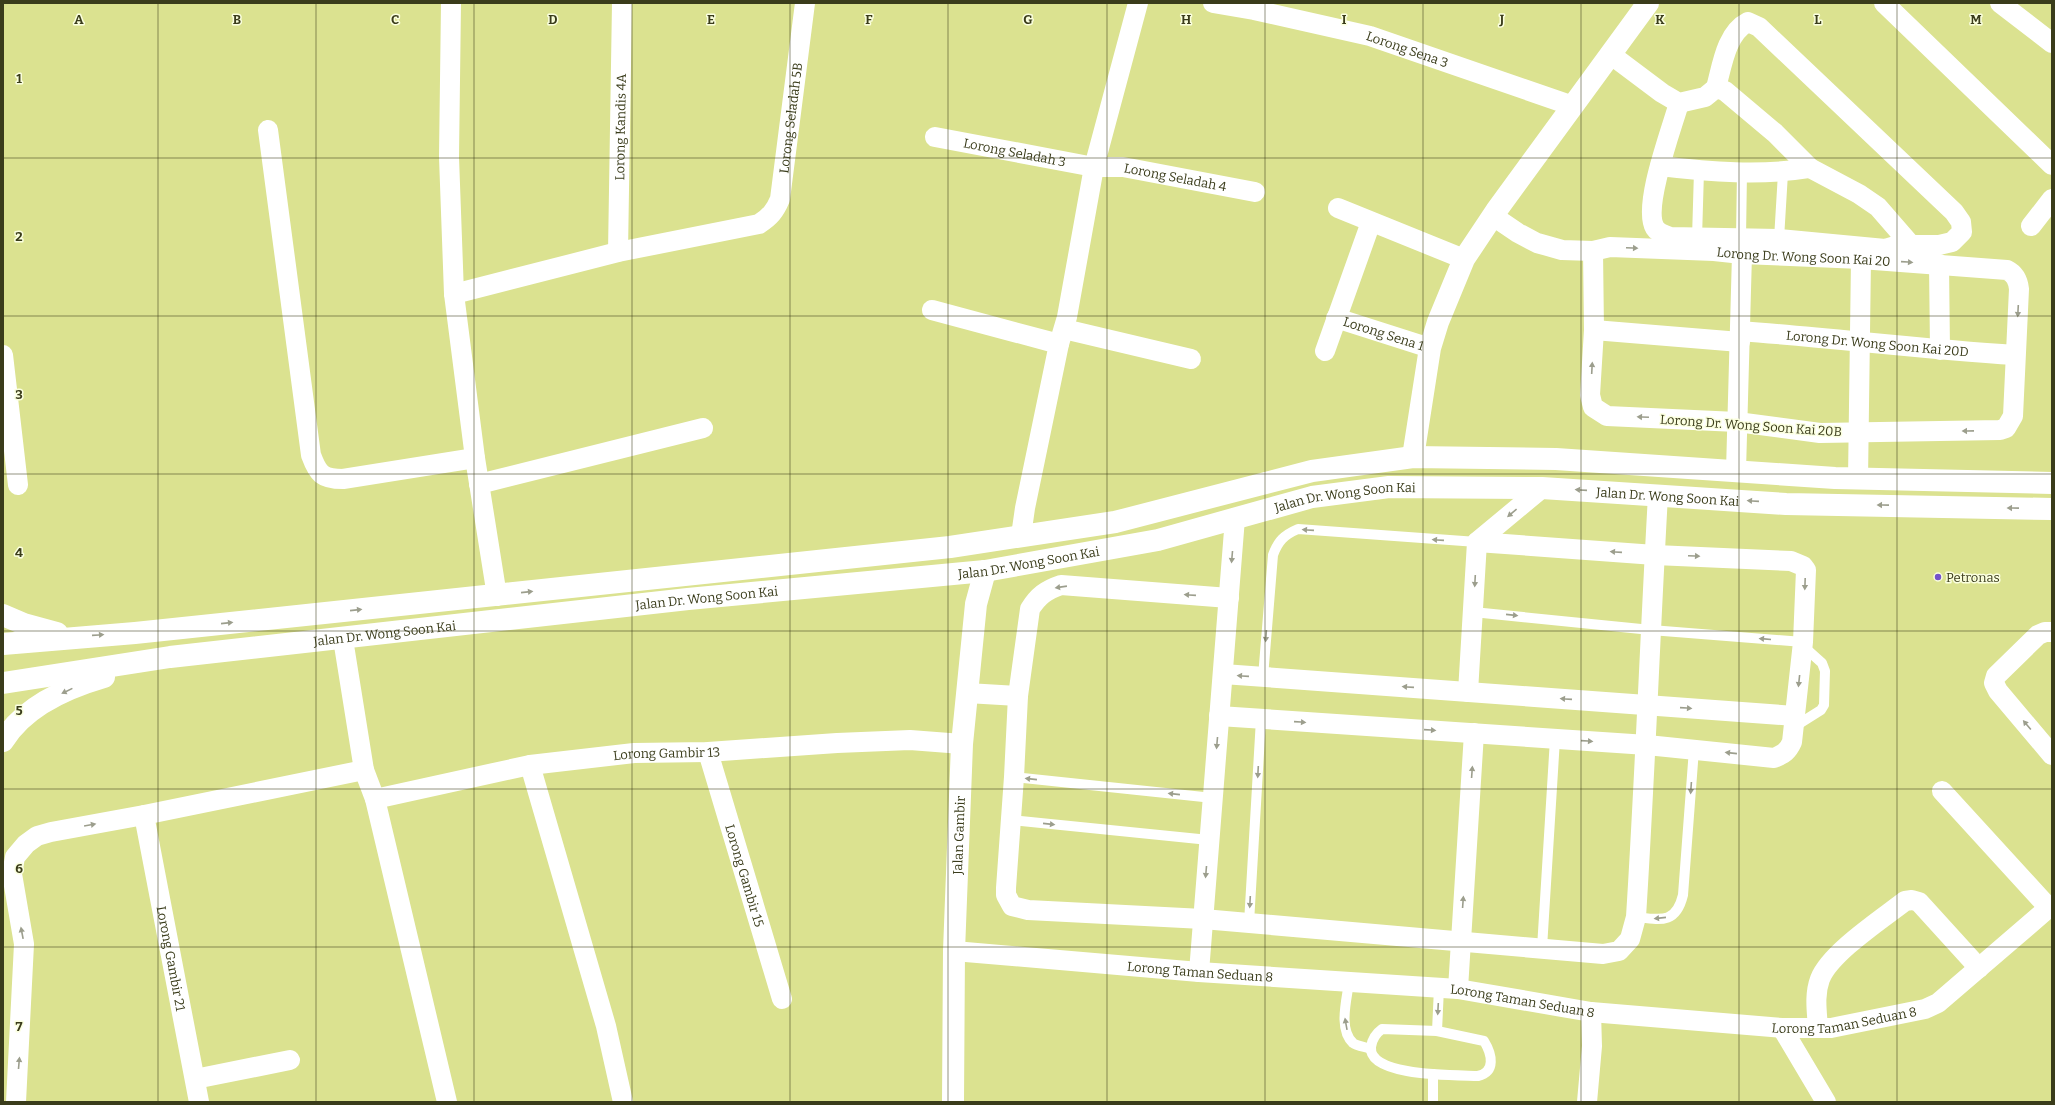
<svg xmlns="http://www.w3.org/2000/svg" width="2055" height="1105" font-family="Bitter,serif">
<rect width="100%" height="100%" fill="#dbe290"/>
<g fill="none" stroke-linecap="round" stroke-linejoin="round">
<g stroke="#fff" stroke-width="10">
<polyline points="1697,238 1699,171"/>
<polyline points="1741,238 1742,172"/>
<polyline points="1779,239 1783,173"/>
<polyline points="1473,612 1651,630 1803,642"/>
<path d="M1263 677 1273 555C1278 541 1284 535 1298 529L1477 542"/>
<polyline points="1794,727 1821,710 1824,705 1825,671 1822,663 1803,646"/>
<polyline points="1014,777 1213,798"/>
<polyline points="1011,820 1209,840"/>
<path d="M1636 917C1661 920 1676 924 1683 895L1694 749"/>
<polyline points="1249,923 1261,719"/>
<polyline points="1542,948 1555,739"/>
<path d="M1349 982C1347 999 1338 1029 1353 1043 1357 1046 1366 1047 1371 1049"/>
<path d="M1382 1029 1437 1031 1484 1041C1492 1054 1496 1072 1478 1076 1457 1075 1368 1077 1371 1047 1372 1039 1375 1034 1382 1029Z"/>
<polyline points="1437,1031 1439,988"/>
<polyline points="1433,1074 1433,1102"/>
</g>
<g stroke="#fff" stroke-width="20">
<polyline points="451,3 449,157 454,294 475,458 497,596"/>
<path id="s1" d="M1213 3 1254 10 1370 36 1573 106"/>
<polyline points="1884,3 2052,165"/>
<polyline points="2000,3 2052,43"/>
<polyline points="1610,54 1662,93 1679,103 1705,97 1716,88 1725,91 1775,133 1810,168 1859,194 1878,207 1911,245"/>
<path d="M1679 103C1672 128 1642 207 1655 228 1658 233 1665 235 1670 237L1779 239 1885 249 1898 245H1939L1952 242 1962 232 1961 222 1954 212 1759 27 1748 22C1726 33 1722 66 1716 88"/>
<path d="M268 130 311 455C318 474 322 479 343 479L475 458"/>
<path id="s2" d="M935 137 1094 167H1123L1255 192"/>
<path d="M1660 166C1710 172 1761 176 1810 168"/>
<polyline points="1338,208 1464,259"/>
<path id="s3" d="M1493 216 1518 233 1537 243 1562 250 1593 251 1610 247 1714 251 1742 254 1861 259 2007 270C2015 274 2018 280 2019 289L2013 416 2006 428 2000 430 1820 433 1737 422 1607 416 1593 407 1590 395 1594 330 1593 251"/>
<polyline points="2031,226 2052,199"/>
<path id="s4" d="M618 252 622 3"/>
<polyline points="1939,264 1940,350"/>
<path id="s5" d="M454 294 618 252 759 224C770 217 775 211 780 199L805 3"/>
<polyline points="932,310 1059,344"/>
<path id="s6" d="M1336 318 1430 348"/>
<polyline points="1064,329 1191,359"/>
<polyline points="1594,330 1740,342"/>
<path id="s7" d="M1740 331C1832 338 1923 349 2015 355"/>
<polyline points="1325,351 1371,222"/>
<polyline points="3,355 18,485"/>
<polyline points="1736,471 1742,254"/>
<polyline points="1858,479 1861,259"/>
<polyline points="479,484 703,428"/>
<polyline points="1021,536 1025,508 1059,344 1067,317 1094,167 1138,3"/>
<path d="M1229 598 1061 585C1046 590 1038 596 1030 609L1018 696 1014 777 1006 888V895L1012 906 1028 910 1203 919 1603 954 1619 951 1630 939 1636 917C1645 776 1650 636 1658 495"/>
<polyline points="2052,632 2045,632 2038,635 1996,676 1994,683 1998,691 2052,755"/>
<polyline points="343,639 364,770 375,799 447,1102"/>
<polyline points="1223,674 1795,716"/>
<polyline points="1468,692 1477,542 1542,488"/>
<polyline points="967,693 1018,696"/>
<path d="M1219 716 1647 745 1774 758C1784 754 1788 751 1792 742L1803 642 1806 570 1803 566 1791 561 1655 555 1477 542"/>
<path id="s8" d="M708 752 782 999"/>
<polyline points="530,765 606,1026 623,1102"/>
<polyline points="1942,791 2049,908"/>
<path id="s9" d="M375 799 530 765 634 753 708 752 837 743 910 740 962 744"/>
<path id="s10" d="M144 815 199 1102"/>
<path id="s11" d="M954 951 1199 972 1458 989 1591 1012 1782 1028H1831L1925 1009 1938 1003 2052 905"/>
<polyline points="1199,972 1235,518"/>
<polyline points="1458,989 1474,733"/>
<polyline points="1782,1028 1826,1102"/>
<path d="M1818 1028C1817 1012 1814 995 1820 979 1830 953 1882 919 1905 901L1912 900 1919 902 1979 968"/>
<polyline points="195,1079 290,1060"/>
<polyline points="16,1102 24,944 12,874 15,857 26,844 37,836 51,832 144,815 364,770"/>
<polyline points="1587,1102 1592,1046 1591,1012"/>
</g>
<g stroke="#fff" stroke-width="22">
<polyline points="1413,457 1430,348 1438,322 1464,259 1496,211 1648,3"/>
<path id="s12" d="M953 1102 954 951 962 744 976 604 985 571"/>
</g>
<g stroke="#fff" stroke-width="22">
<polyline points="3,615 24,624 57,633"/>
<polyline points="3,644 135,633 950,547 1115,522 1312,471 1413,457 1556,459 1835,478 2052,483"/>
<path id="s13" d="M3 683 170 657 688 599 985 571 1158 540 1312 497 1389 487 1542 488 1786 504 2052 509"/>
<path d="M3 741C24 707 66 688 104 677"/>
</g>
</g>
<defs><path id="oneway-solid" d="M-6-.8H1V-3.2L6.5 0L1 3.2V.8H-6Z"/></defs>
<g fill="#9c9e8d">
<use href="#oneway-solid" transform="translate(1632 248) rotate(2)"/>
<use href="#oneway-solid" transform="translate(1907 262) rotate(4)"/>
<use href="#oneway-solid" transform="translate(2018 311) rotate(93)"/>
<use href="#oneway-solid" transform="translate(1592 368) rotate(-87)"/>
<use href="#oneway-solid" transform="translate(1643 417) rotate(-177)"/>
<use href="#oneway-solid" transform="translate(1968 431) rotate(179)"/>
<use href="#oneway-solid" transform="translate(1581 490) rotate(-176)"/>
<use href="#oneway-solid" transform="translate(1753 501) rotate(-176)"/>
<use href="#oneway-solid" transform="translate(1883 505) rotate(-179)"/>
<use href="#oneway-solid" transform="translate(2013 508) rotate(-179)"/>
<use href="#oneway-solid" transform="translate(1512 513) rotate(140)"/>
<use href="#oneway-solid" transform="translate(1308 530) rotate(-176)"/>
<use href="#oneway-solid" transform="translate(1438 540) rotate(-176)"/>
<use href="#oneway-solid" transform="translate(1616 552) rotate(-176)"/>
<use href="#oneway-solid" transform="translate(1694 556) rotate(3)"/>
<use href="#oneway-solid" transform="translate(1232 557) rotate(95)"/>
<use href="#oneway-solid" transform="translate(1475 581) rotate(93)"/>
<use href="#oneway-solid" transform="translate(1805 584) rotate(92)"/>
<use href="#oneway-solid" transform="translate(1061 587) rotate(172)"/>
<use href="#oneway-solid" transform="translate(527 592) rotate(-6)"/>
<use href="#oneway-solid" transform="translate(1190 595) rotate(-176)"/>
<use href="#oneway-solid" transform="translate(356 610) rotate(-6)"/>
<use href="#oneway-solid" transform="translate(1512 615) rotate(6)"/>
<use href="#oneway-solid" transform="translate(227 623) rotate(-6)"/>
<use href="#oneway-solid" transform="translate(98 635) rotate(-4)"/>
<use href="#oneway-solid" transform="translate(1266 636) rotate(94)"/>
<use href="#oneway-solid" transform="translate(1765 639) rotate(-175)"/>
<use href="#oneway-solid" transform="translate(1243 676) rotate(-176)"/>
<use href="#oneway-solid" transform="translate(1799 681) rotate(96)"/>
<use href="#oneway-solid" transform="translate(1408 687) rotate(-176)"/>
<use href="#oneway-solid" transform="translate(67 691) rotate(154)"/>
<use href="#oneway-solid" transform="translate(1566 699) rotate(-176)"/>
<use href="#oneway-solid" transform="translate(1686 708) rotate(4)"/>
<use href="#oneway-solid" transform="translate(1300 722) rotate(4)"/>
<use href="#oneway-solid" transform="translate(2027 725) rotate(-130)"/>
<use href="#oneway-solid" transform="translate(1430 730) rotate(4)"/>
<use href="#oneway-solid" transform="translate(1587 741) rotate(4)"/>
<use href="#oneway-solid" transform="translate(1217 743) rotate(95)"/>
<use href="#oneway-solid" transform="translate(1731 753) rotate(-174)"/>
<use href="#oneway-solid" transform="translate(1258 772) rotate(93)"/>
<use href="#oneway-solid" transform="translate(1472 772) rotate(-86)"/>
<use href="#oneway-solid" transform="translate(1031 779) rotate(-174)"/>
<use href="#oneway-solid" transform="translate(1691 788) rotate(94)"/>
<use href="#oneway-solid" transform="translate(1174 794) rotate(-174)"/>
<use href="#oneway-solid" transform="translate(1049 824) rotate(6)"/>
<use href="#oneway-solid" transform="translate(90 825) rotate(-10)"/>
<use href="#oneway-solid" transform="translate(1206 872) rotate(95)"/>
<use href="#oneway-solid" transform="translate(1250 902) rotate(93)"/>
<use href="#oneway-solid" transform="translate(1463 902) rotate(-86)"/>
<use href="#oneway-solid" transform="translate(1660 918) rotate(174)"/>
<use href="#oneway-solid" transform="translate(22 933) rotate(-101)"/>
<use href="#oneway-solid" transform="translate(1438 1009) rotate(93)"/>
<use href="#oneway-solid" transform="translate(1346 1024) rotate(-100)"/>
<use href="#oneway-solid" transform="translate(19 1063) rotate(-85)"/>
</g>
<path fill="none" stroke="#3a3c1b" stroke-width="1" stroke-opacity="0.55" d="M158 3V1102M316 3V1102M474 3V1102M632 3V1102M790 3V1102M948 3V1102M1107 3V1102M1265 3V1102M1423 3V1102M1581 3V1102M1739 3V1102M1897 3V1102M3 158H2052M3 316H2052M3 474H2052M3 631H2052M3 789H2052M3 947H2052"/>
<circle fill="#7452cb" stroke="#fbffdf" stroke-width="1.5" cx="1938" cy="577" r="4"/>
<g text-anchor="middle" stroke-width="3" stroke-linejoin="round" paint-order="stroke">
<g font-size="13" fill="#3a3c1b" stroke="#fbffdf">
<text dy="5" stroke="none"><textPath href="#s1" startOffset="200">Lorong Sena 3</textPath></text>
<text dy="5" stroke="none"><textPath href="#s5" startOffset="428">Lorong Seladah 5B</textPath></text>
<text dy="5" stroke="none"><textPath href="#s4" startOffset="125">Lorong Kandis 4A</textPath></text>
<text dy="5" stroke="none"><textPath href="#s2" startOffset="81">Lorong Seladah 3</textPath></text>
<text dy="5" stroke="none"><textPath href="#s2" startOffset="244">Lorong Seladah 4</textPath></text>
<text dy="5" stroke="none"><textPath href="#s3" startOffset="320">Lorong Dr. Wong Soon Kai 20</textPath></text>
<text dy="5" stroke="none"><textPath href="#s6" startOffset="50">Lorong Sena 1</textPath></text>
<text dy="5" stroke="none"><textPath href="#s7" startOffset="138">Lorong Dr. Wong Soon Kai 20D</textPath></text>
<text transform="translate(1751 425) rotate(4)" y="5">Lorong Dr. Wong Soon Kai 20B</text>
<text dy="5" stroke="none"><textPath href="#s13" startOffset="1681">Jalan Dr. Wong Soon Kai</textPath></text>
<text dy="5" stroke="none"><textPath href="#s13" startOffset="1357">Jalan Dr. Wong Soon Kai</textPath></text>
<text dy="5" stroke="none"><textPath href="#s13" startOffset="1033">Jalan Dr. Wong Soon Kai</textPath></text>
<text dy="5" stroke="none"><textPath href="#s13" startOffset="709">Jalan Dr. Wong Soon Kai</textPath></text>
<text dy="5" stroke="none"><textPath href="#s13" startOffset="385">Jalan Dr. Wong Soon Kai</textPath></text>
<text dy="5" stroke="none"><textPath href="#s9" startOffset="296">Lorong Gambir 13</textPath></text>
<text dy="5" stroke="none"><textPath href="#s12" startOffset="267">Jalan Gambir</textPath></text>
<text dy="5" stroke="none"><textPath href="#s8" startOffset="129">Lorong Gambir 15</textPath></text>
<text dy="5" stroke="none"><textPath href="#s10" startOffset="146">Lorong Gambir 21</textPath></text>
<text dy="5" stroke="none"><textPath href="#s11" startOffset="247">Lorong Taman Seduan 8</textPath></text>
<text dy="5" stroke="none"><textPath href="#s11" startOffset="571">Lorong Taman Seduan 8</textPath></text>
<text dy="5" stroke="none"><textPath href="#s11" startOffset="895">Lorong Taman Seduan 8</textPath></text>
</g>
<g font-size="13" fill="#3a3c1b" stroke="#fbffdf" text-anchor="start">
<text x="1946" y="582">Petronas</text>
</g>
</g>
<g font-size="13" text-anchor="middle" font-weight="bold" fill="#3a3c1b" stroke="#fbffdf" stroke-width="3" stroke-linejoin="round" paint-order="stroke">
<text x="79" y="24">A</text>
<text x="237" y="24">B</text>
<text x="395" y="24">C</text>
<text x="553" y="24">D</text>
<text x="711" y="24">E</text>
<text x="869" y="24">F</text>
<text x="1028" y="24">G</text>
<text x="1186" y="24">H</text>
<text x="1344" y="24">I</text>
<text x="1502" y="24">J</text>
<text x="1660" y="24">K</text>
<text x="1818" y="24">L</text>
<text x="1976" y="24">M</text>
<text x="19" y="83">1</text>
<text x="19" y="241">2</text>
<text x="19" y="399">3</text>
<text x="19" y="557">4</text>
<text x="19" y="715">5</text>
<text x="19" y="873">6</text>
<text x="19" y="1031">7</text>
</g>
<rect width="2055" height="1105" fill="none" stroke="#3a3c1b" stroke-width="8"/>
</svg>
